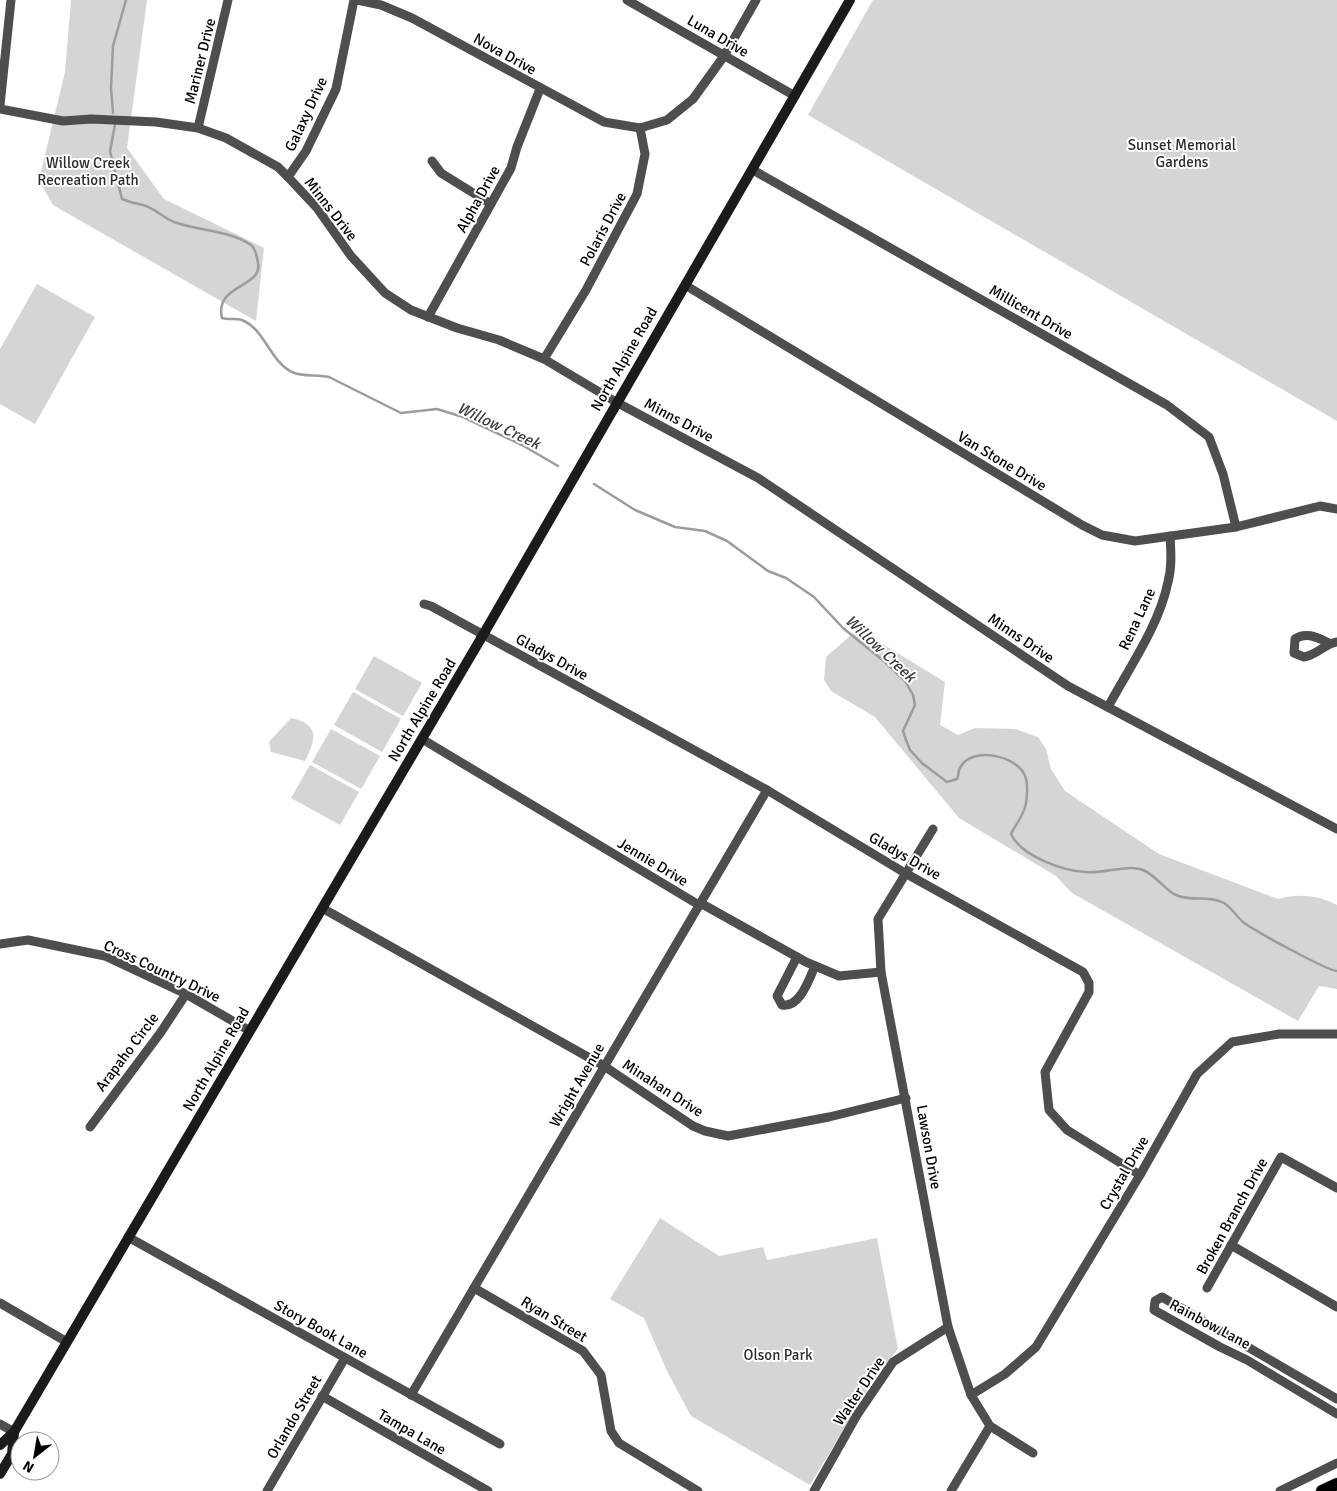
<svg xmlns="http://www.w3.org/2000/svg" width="1337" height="1491" font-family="Signika,sans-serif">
<rect width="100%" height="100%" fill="#fff"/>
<g fill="#d5d5d5">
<polygon points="71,0 147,0 127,148 164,199 264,248 256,321 53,205 39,180 65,72"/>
<polygon points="873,0 1337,0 1337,421 808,115"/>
<polygon points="37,284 95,317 35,424 0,404 0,349"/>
<path d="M858 629 945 682 940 725 958 735 975 728 1015 729 1038 737 1046 749 1051 769 1065 791 1159 854 1278 899C1297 893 1319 895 1337 905V989L1319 986 1298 1021 1072 893 1056 876 959 818 875 717 831 691 824 680 826 657Z"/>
<polygon points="374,656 422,683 403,716 355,689"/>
<polygon points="353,692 401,719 382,752 334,725"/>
<path d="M291 718C320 724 316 739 305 761L271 752 269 742Z"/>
<polygon points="331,729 380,756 361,789 312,762"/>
<polygon points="310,765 359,792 340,825 291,798"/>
<polygon points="660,1218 719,1256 763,1247 767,1260 877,1238 898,1349 878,1373 810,1485 691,1416 666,1369 644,1318 610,1299"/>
</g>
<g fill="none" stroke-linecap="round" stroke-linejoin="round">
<g stroke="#9c9c9c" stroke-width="2.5">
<polyline points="113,113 111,88 113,46 126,0"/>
<path d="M115 125 110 151 122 199C129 202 137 204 143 205 155 208 163 218 174 222 198 231 229 230 251 245 256 249 257 257 258 263 263 288 214 284 222 318 229 320 236 318 242 320 266 330 270 363 294 373 301 376 319 375 329 377L401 413 437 409 463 417 522 445 558 466"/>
<path d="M594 484 635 510 675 527 705 531 727 541 768 571 786 578 814 597 843 628 885 662 905 681 913 695 915 705 903 731 906 740 910 750 922 763 947 782 957 779C959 775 958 771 960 768 971 745 1018 756 1025 776 1028 783 1027 796 1026 803 1025 813 1015 826 1011 834 1021 856 1063 871 1086 872 1102 874 1128 864 1143 870 1157 876 1166 891 1176 895 1191 902 1209 895 1224 903 1232 908 1236 916 1243 922 1253 930 1328 971 1337 971"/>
</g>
<g stroke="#dbdbdb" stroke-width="14">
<polyline id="primary" points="1322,1491 1337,1484"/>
</g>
<g stroke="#4e4e4e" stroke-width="9">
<polyline points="357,0 381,5 412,18 604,122 640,128 667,120 693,99 724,56 756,0"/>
<polyline points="627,0 795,96"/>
<polyline points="0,105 11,0"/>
<polyline points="0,109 63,121 91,119 156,122 198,128 226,138 278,167 288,177 317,208 351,256 385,293 411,310 457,328 499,340 544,359 616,402 758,478 1068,686 1337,829"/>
<polyline points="198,128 228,0"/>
<polyline points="432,161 441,173 491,204"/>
<polyline points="753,170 1167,405 1209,437 1223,474 1236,527"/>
<polyline points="288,177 306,151 336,89 354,0"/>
<polyline points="685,285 1082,525 1102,535 1135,541 1236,527 1320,506 1337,509"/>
<polyline points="428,317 511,168 517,147 540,89"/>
<polyline points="544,359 586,290 637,194 645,154 640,128"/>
<polyline points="424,604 431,606 767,790 905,873 1083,972 1089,983 1089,992 1045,1072 1049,1110 1067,1130 1140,1175"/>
<path d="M1329 643C1318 638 1306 631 1295 639L1294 653 1304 657C1317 655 1324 644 1337 642"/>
<path d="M1108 707C1129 668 1159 626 1168 582 1172 567 1171 552 1170 536"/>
<polyline points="422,739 699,905 704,905 806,962 839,976 881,972"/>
<polyline points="933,829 878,919 881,972 948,1327 971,1395 990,1426 1033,1453"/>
<polyline points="322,908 604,1066 693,1126 705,1131 728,1136 829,1117 906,1098"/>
<polyline points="0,944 28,940 105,956 186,994 250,1031"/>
<path d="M797 957 777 996 782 1005C800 1008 809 979 815 966"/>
<polyline points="90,1127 161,1032 186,994"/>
<polyline points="128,1237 500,1444"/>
<polyline points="1231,1245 1337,1307"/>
<polyline points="474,1288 583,1351 601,1375 611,1431 619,1443 698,1491"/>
<polyline points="1207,1288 1281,1157 1337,1188"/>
<polyline points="0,1303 67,1342"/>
<polyline points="411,1395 767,790"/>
<polyline points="971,1395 1005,1374 1036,1347 1140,1175 1197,1074 1232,1042 1279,1034 1337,1034"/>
<polyline points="322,1396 488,1491"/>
<polyline points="1337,1399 1162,1297 1155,1301 1154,1310 1220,1347 1247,1360 1337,1414"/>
<polyline points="0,1424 14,1432"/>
<polyline points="267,1491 345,1358"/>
<polyline points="814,1491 857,1415 893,1362 948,1327"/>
<polyline points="951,1491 990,1426"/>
<polyline points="1280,1491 1337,1463"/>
</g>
<g stroke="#1b1b1b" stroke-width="10">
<polyline points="0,1445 14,1432 483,635 850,0"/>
<polyline points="0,1474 12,1454 14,1432"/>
</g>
<use href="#primary" stroke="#000" stroke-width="12"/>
</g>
<g text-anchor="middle" stroke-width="4" stroke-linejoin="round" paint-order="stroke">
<g font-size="15" fill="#000" stroke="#fff">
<text transform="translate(718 36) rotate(30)" y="5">Luna Drive</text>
<text transform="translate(505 54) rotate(29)" y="5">Nova Drive</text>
<text transform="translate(200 61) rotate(-76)" y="5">Mariner Drive</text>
<text transform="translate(306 114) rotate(-65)" y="5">Galaxy Drive</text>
<text transform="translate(478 199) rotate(-61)" y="5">Alpha Drive</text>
<text transform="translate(331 209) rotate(52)" y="5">Minns Drive</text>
<text transform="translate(603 229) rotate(-62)" y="5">Polaris Drive</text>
<text transform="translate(1031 312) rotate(30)" y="5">Millicent Drive</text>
<text transform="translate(624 359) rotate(-60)" y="5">North Alpine Road</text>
<text transform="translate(679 420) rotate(28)" y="5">Minns Drive</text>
<text transform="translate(1002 461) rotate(31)" y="5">Van Stone Drive</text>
<text transform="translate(1137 619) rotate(-65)" y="5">Rena Lane</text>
<text transform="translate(1021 638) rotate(34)" y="5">Minns Drive</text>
<text transform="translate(552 657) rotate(29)" y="5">Gladys Drive</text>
<text transform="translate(422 710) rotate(-59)" y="5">North Alpine Road</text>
<text transform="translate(905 856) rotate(30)" y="5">Gladys Drive</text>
<text transform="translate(653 862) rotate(31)" y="5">Jennie Drive</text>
<text transform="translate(162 971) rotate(25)" y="5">Cross Country Drive</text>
<text transform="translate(127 1052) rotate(-53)" y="5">Arapaho Circle</text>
<text transform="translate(216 1059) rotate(-60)" y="5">North Alpine Road</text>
<text transform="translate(577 1085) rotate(-60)" y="5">Wright Avenue</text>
<text transform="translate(663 1088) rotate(33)" y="5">Minahan Drive</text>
<text transform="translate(929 1147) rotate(80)" y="5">Lawson Drive</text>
<text transform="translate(1124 1173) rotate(-60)" y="5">Crystal Drive</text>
<text transform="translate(1232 1216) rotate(-61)" y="5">Broken Branch Drive</text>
<text transform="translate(554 1319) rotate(31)" y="5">Ryan Street</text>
<text transform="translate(1210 1324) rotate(28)" y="5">Rainbow Lane</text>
<text transform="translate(321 1329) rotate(29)" y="5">Story Book Lane</text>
<text transform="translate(859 1391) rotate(-56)" y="5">Walter Drive</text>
<text transform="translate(294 1417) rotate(-60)" y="5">Orlando Street</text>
<text transform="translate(412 1432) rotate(30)" y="5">Tampa Lane</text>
</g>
<g font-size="15" fill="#2c2c2c" stroke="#fff">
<text x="1182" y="150">Sunset Memorial<tspan x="1182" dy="17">Gardens</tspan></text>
<text x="88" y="168">Willow Creek<tspan x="88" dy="17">Recreation Path</tspan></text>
<text x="778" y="1360">Olson Park</text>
</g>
<g font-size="16" font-style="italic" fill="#3d3d3d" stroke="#fff">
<text transform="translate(499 425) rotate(25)" y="6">Willow Creek</text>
<text transform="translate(881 648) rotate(43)" y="6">Willow Creek</text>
</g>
</g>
<g transform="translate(35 1456) rotate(211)"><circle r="24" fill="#ffffff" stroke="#999999"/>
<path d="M0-4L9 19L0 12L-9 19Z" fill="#000000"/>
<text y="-8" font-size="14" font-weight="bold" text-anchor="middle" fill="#000000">N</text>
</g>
</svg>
